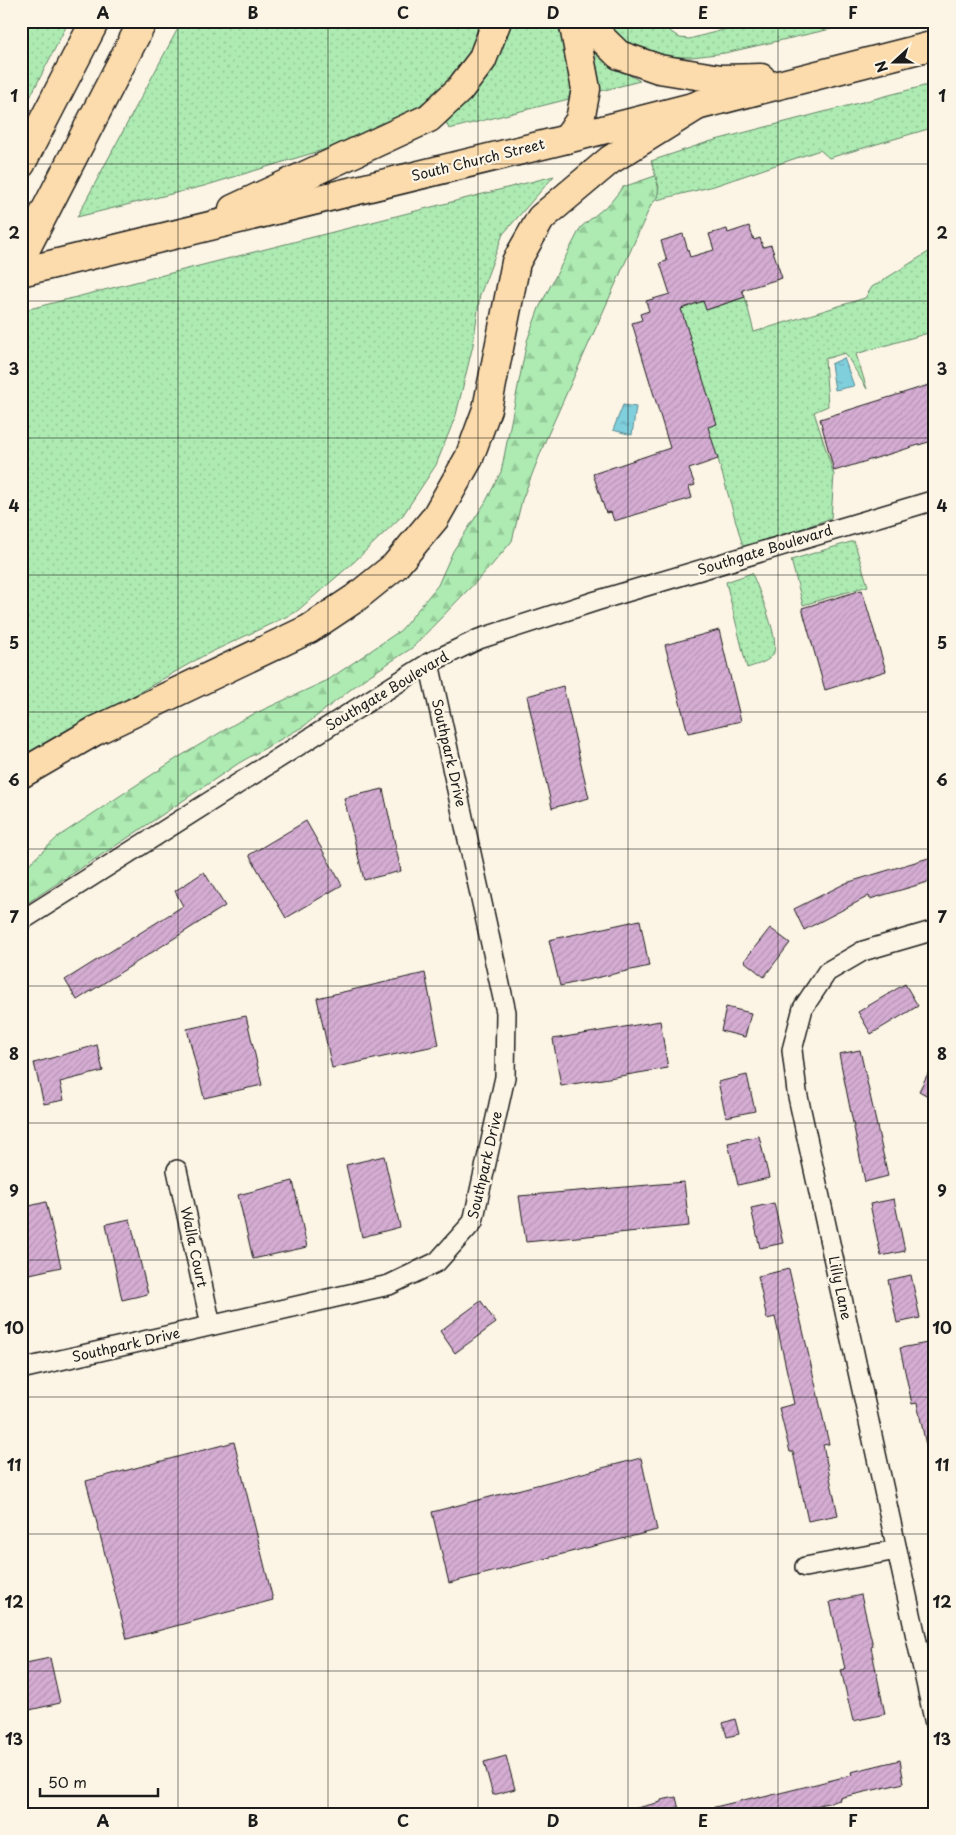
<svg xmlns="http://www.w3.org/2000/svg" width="956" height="1835" font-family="'Playpen Sans',sans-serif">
<defs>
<pattern id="grass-dots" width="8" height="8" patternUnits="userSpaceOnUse" patternTransform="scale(1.25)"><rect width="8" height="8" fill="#adebb2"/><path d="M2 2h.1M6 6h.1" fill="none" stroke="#94c998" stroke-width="1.8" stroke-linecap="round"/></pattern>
<pattern id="forest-firs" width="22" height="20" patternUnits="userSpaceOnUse" patternTransform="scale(1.25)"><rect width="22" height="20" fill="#adebb2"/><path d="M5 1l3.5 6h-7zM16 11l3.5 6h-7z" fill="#94c998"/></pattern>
<pattern id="water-ripples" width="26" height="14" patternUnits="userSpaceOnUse" patternTransform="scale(1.25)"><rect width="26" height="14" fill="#80cfdd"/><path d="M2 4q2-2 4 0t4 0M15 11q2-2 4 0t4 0" fill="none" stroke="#6eb1bd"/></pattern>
<pattern id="building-hatch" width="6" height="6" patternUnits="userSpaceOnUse" patternTransform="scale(1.25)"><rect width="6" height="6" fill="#d5add3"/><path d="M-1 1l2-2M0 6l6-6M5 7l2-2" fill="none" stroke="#b694b5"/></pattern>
</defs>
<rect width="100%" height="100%" fill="#fcf5e5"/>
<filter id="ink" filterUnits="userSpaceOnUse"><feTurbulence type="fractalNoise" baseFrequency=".02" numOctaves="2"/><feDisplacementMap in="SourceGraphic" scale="10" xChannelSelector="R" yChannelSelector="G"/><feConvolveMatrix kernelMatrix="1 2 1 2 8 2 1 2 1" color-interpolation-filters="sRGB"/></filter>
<g filter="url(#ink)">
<g fill="url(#grass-dots)" stroke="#648467">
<polygon points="21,21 69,21 21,115"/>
<polygon points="182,21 481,21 473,49 443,89 396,122 336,146 204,186 77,217"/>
<polygon points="508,21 559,21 573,76 569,99 449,129 446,122 490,71"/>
<polygon points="598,21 655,21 680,38 689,39 757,21 866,21 725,53 692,57 664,57 635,51"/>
<polygon points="587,45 608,63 640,81 593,93"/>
<polygon points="935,85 935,127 829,158 820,150 714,186 657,200 659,187 651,161 708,142 924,86"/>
<polygon points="554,176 503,234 480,295 473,345 456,415 436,465 403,515 355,561 296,612 203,656 21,760 21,325 29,309"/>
<polygon points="935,248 935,331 856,354 867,389 845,353 825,359 828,406 814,412 834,475 831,518 744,550 718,459 705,428 716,424 681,309 703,301 707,310 745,297 754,332 865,298 872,287"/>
<polygon points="854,541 868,586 803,605 791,560"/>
<path d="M752 573C758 589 783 644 772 656 766 663 755 665 747 668L726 582Z"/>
</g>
<path fill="url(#forest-firs)" stroke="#648467" d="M655 176C659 187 661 196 651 205L546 439 522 500 512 541 491 566 412 648 364 679 304 726 239 763 126 839 21 907V885L28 865 59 836 179 757 243 719 328 680 401 630 438 585 453 551 485 503 501 472 527 341 539 308 581 227 610 203 623 187Z"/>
<g fill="url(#water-ripples)" stroke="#588790">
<polygon points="844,358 854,386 835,390 831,364"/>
<polygon points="623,405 636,407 632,435 613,430"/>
</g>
<g fill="url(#building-hatch)" stroke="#1c1c1c">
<polygon points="749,226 754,240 760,238 763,247 771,245 782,278 742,290 745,297 706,310 703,301 681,309 717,424 708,427 718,459 689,469 695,485 689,487 692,498 614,521 611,512 606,513 593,474 670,448 632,323 642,320 640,314 649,311 646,301 670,294 660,263 667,261 661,241 683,234 690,257 714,250 709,234 727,229 728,233"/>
<polygon points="935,383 935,440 834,471 820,419"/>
<polygon points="862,590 886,671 825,690 802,608"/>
<polygon points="719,630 741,721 688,733 665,645"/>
<polygon points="563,686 589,798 552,808 527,696"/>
<polygon points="383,789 401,871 364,880 344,798"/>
<polygon points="306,821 342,885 286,918 249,855"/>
<polygon points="935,856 935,880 870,899 869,896 804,930 794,909 846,883"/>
<polygon points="204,872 225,906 77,1000 65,980 183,906 175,891"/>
<polygon points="640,920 649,966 560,986 549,940"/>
<polygon points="770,928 790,943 764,977 744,961"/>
<polygon points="425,973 439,1045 332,1068 317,998"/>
<polygon points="905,984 918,1006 871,1034 858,1012"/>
<polygon points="726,1007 751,1013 745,1037 721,1031"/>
<polygon points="246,1016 262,1085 204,1098 187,1029"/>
<polygon points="660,1021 668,1068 561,1086 553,1039"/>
<polygon points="97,1045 103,1071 60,1082 64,1100 44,1104 34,1063"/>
<polygon points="860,1050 888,1176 865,1182 839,1054"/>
<polygon points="935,1060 935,1100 919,1091"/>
<polygon points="747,1075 755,1111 726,1117 718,1082"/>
<polygon points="759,1136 769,1178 738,1185 728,1143"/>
<polygon points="384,1156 400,1227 362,1237 346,1165"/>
<polygon points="293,1181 307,1247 253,1259 238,1195"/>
<polygon points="684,1182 689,1226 526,1242 519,1196"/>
<polygon points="894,1199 905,1251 881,1256 870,1204"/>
<polygon points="46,1202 61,1267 21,1276 21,1208"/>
<polygon points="774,1203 783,1243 760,1248 751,1208"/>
<polygon points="130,1219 148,1294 122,1300 106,1224"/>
<polygon points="789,1269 829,1444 823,1445 838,1515 808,1521 793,1452 790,1452 779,1408 794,1404 775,1317 767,1319 758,1276"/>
<polygon points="911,1275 920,1318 897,1323 888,1280"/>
<polygon points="481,1301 496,1323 455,1353 440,1331"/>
<polygon points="933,1342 935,1352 935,1458 929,1459 917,1403 912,1404 900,1348"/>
<polygon points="234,1442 273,1600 127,1639 86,1481"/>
<polygon points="641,1458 657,1530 449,1583 432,1512"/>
<polygon points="861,1595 873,1646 871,1647 885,1714 853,1721 841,1670 845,1669 830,1602"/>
<polygon points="50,1658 60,1703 21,1712 21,1664"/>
<polygon points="735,1719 739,1734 727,1737 723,1723"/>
<polygon points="506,1756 515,1789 493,1795 484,1762"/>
<polygon points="900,1760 904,1783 839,1798 840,1800 782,1814 707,1814 707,1809 760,1796 760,1798 852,1775 851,1772"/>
<polygon points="676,1797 680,1814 634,1814 633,1809 661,1802 661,1800"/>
</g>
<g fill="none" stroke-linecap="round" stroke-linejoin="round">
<g stroke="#1c1c1c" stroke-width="22">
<g id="minor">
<polyline points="21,921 429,663 479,639 596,601 935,500"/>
<polyline points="935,930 863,951 827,972 803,1008 792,1050 797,1092 935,1724"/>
<polyline points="177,1170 211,1325"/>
<polyline points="21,1369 389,1285 437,1262 473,1222 505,1077 506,1012 429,663"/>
<polyline points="805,1567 897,1550"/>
</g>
</g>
<g stroke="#1c1c1c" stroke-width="31">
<g id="highway">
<polyline points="584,21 619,55 659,69 721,79 761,78"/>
<polyline points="567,139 580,120 586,89 573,21"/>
<polyline points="21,164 95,21"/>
<polyline points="233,209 429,118 459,90 482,60 497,21"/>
<polyline points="21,258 143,21"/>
<polyline points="21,272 567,139 935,45"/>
<polyline points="21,774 95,731 309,629 354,599 395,566 435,518 469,458 487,409 516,262 541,218 610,160 700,104"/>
</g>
</g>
<use href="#minor" stroke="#fcf5e5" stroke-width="19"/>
<use href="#highway" stroke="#fcdcac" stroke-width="28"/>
</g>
</g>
<path fill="none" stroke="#1c1c1c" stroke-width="1" stroke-opacity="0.55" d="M178 21V1814M328 21V1814M478 21V1814M628 21V1814M778 21V1814M21 164H935M21 301H935M21 438H935M21 575H935M21 712H935M21 849H935M21 986H935M21 1123H935M21 1260H935M21 1397H935M21 1534H935M21 1671H935"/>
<g text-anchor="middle" stroke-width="4.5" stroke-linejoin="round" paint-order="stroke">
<g font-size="14" fill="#1c1c1c" stroke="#fcf5e5">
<text transform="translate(478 160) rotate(-14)" y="5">South Church Street</text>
<text transform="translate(765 550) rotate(-17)" y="5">Southgate Boulevard</text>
<text transform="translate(387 691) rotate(-31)" y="5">Southgate Boulevard</text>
<text transform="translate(449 753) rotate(77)" y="5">Southpark Drive</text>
<text transform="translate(485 1165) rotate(-77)" y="5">Southpark Drive</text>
<text transform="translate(194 1247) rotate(78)" y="5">Walla Court</text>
<text transform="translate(840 1288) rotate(78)" y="5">Lilly Lane</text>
<text transform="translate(126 1345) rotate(-13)" y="5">Southpark Drive</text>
</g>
</g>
<rect width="956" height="1835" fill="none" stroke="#fcf5e5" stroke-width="55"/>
<g transform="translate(894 62) rotate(249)" stroke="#fcf5e5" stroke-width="4" paint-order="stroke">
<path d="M0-4L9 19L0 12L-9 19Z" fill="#1c1c1c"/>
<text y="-8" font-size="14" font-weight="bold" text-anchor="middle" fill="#1c1c1c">N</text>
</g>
<path d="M40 1788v8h118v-8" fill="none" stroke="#1c1c1c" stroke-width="2.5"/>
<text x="48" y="1788" font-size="15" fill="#1c1c1c" stroke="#fcf5e5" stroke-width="4" paint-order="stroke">50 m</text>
<rect x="28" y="28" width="900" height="1780" fill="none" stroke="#1c1c1c" stroke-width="2"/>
<g font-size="16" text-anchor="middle" font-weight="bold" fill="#1c1c1c">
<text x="103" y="19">A</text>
<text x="253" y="19">B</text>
<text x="403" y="19">C</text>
<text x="553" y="19">D</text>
<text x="703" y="19">E</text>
<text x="853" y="19">F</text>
<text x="14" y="102">1</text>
<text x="942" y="102">1</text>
<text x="14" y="239">2</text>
<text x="942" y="239">2</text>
<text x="14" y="375">3</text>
<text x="942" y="375">3</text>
<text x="14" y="512">4</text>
<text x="942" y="512">4</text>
<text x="14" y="649">5</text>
<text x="942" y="649">5</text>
<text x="14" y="786">6</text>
<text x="942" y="786">6</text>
<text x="14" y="923">7</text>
<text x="942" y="923">7</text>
<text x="14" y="1060">8</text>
<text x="942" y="1060">8</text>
<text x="14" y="1197">9</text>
<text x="942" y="1197">9</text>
<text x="14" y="1334">10</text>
<text x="942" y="1334">10</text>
<text x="14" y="1471">11</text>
<text x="942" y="1471">11</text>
<text x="14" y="1608">12</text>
<text x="942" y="1608">12</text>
<text x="14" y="1745">13</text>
<text x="942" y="1745">13</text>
<text x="103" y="1827">A</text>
<text x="253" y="1827">B</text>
<text x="403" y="1827">C</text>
<text x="553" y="1827">D</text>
<text x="703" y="1827">E</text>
<text x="853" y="1827">F</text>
</g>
</svg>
